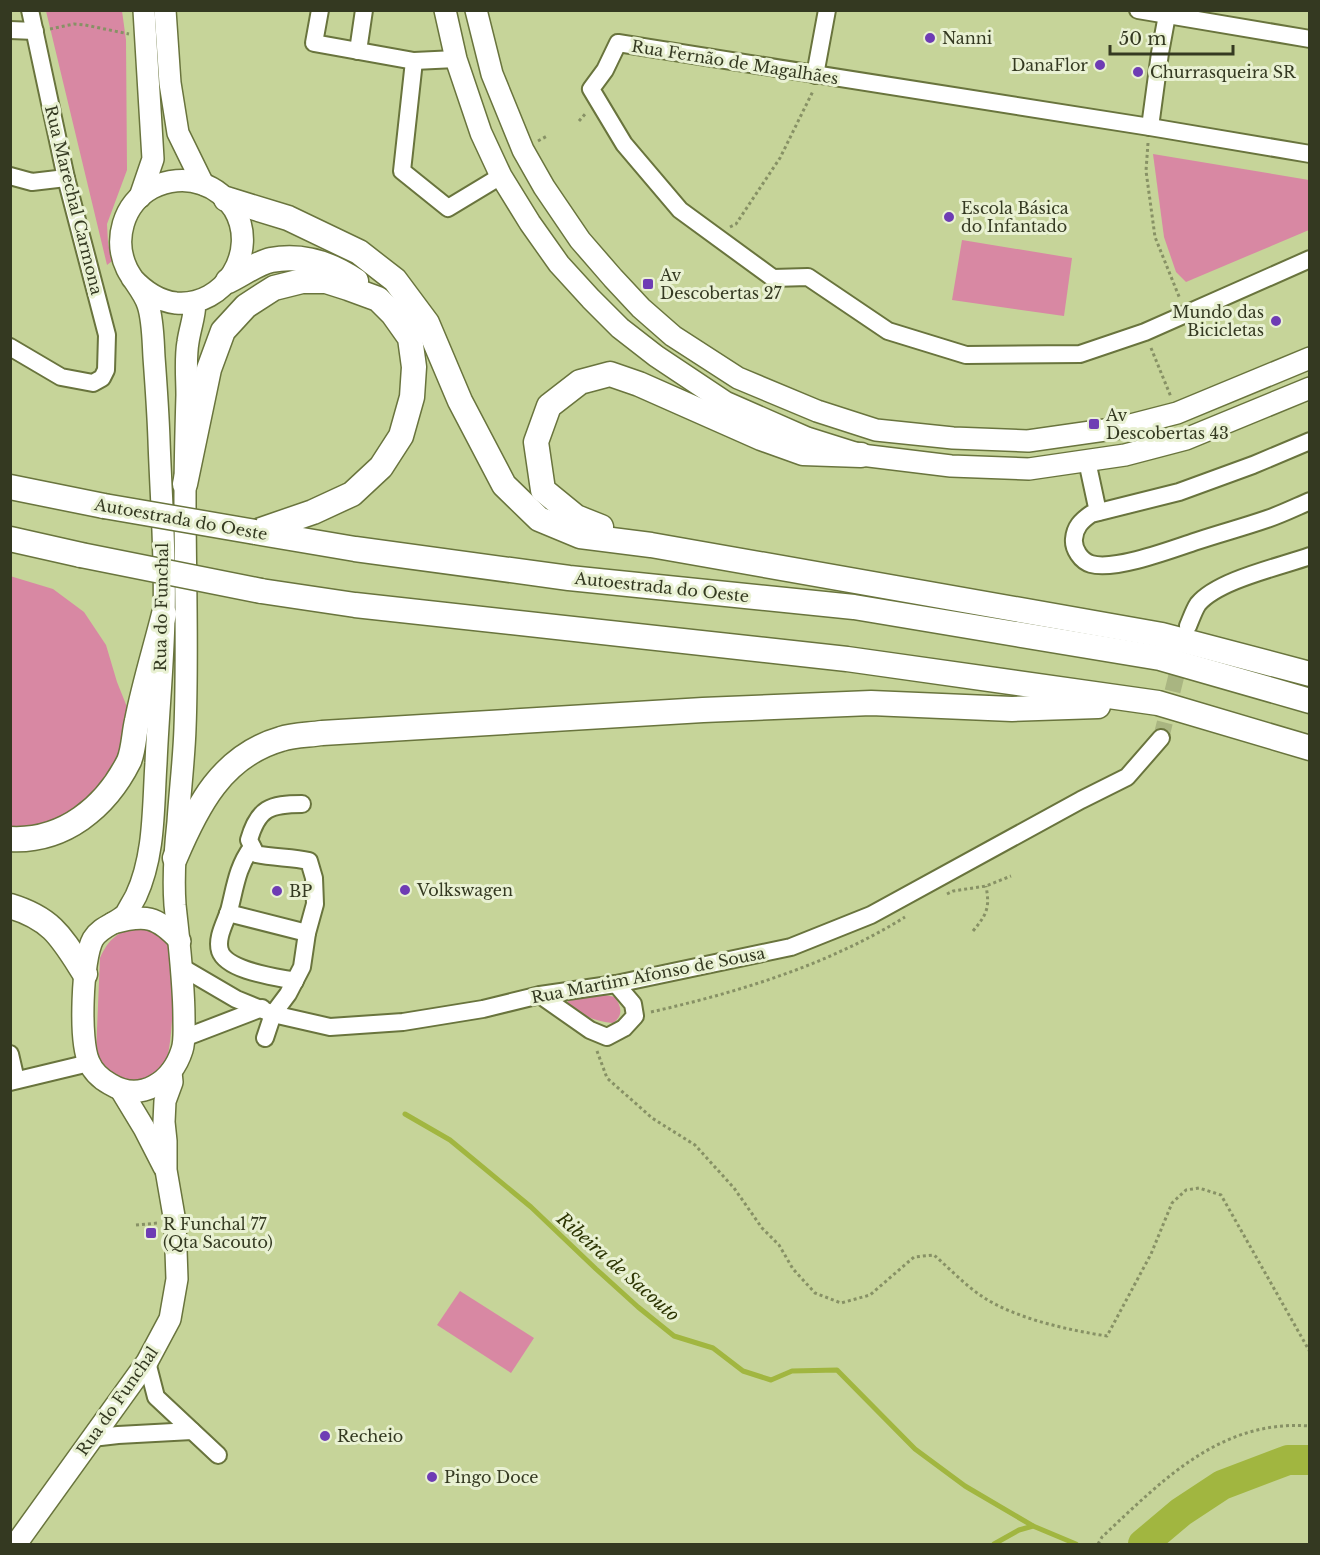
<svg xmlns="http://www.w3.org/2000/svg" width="1320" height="1555" font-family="'Libre Baskerville',serif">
<rect width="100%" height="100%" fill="#c6d499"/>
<g fill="#d888a3">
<polygon points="46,11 122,11 126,40 127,170 107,224 108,243 112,261 107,265"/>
<polygon points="1153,154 1309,180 1309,230 1186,282 1176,272 1164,237"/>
<polygon points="962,240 1072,258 1064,316 952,300"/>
<polygon points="10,576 53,589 84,612 106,645 117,682 135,727 91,812 11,836"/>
<path d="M140 928C157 932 170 942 174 960 173 982 174 1056 162 1070 153 1081 137 1082 124 1083L101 1065 96 1053 100 958C108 940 119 929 140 928Z"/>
<path d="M595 993 615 997C621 1007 624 1015 613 1023 597 1022 580 1015 568 1004V1000Z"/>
<polygon points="460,1291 534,1338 511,1373 437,1325"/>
</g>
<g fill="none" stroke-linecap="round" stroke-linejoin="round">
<g stroke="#a1b640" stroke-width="5">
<polyline points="405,1114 450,1140 531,1207 596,1269 638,1307 674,1336 713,1348 743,1371 771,1380 792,1371 837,1370 915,1449 965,1486 1033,1526"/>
<polyline points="994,1544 1019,1530 1033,1526 1076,1544"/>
</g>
<polyline stroke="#a1b640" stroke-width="30" points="1143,1544 1181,1512 1222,1485 1288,1460 1310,1460"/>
<polyline stroke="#a9b581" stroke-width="16" stroke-dasharray="16 8" stroke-linecap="butt" points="1161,738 1182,653"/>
<g stroke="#69743d" stroke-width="20">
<g id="minor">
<polyline points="320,10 314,43 414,61 456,59"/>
<polyline points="1138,10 1310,39"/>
<polyline points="10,30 35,31"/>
<polyline points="358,51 364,10"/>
<polyline points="414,61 402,171 448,208 501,176"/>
<polyline points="815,75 827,10"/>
<polyline points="1150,127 1160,53 1167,15"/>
<polyline points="1310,154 1150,127 618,43 605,70 591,89 624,144 680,210 773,278 808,277 888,331 966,355 1080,354 1145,332 1310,259"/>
<polyline points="10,176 32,182 66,178"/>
<polyline points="10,347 61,377 93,383 102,378 106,370 107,335 66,178 30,10"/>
<path d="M1310 441 1253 465 1179 492 1091 514C1081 521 1075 527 1074 539 1073 549 1081 561 1091 564 1115 571 1173 549 1197 541 1221 533 1244 527 1267 519 1282 514 1296 507 1310 501"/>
<polyline points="1087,461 1098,512"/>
<path d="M1188 626C1191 619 1194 610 1198 604 1218 580 1279 567 1310 556"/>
<path d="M252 847C237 867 235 888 229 911 225 923 216 938 220 951 227 971 276 977 295 981"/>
<polyline points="228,913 307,933"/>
<polyline points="183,968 236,999 273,1014 330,1027 403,1022 483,1009 540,995 616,984 791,947 871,915 1081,800 1127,777 1161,738"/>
<polyline points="540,995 590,1030 607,1037 624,1028 635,1016 633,1004 616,984"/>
<polyline points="184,1038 262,1008"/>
<path d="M265 1038 273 1014 288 994 302 967 307 933 315 904 314 878 309 861C291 857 274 858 256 854L249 840C258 808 270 804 302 804"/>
<polyline points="10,1054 16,1080"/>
<polyline points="10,1082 89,1063"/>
<polyline points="147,1362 156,1397 218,1455"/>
<polyline points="92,1438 118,1435 192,1431"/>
</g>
</g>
<g stroke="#69743d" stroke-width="24">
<g id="major">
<polyline points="165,10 170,83 178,133 203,184"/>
<polyline points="445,10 456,59 481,133 501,176 530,223 559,264 591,299 620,328 656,356 725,402 807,438 861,455 951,466 1029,469 1125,455 1186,439 1310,388"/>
<polyline points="476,10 492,74 523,150 544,187 580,240 613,278 641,308 673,336 738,378 817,411 876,430 953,438 1028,441 1119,428 1177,413 1310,358"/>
<polyline points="140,197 153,159 144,10"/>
<path d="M132 278C144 291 158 301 176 303 225 307 259 251 234 209 227 198 215 188 202 184 186 178 167 180 152 188 123 204 113 240 127 269 133 281 144 292 148 305 153 320 153 340 154 357 156 384 158 412 159 440 161 499 166 558 164 617 163 666 158 714 156 763 153 807 155 855 136 896 135 898 127 912 126 914 116 924 101 926 93 939 82 959 79 1041 89 1062 93 1072 101 1079 110 1084 141 1103 172 1082 182 1050 185 1041 184 1030 184 1019 184 981 179 943 175 905 173 877 175 849 178 822 180 791 184 759 185 728 188 652 185 575 185 499 185 464 186 429 187 395 187 378 185 359 188 342 190 328 195 316 195 302"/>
<path d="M113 923C145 914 157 916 180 941"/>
<polyline points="121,1090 144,1128 164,1167"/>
<polyline points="16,1544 147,1362 170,1319 177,1279 175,1222 166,1170 166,1141 164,1122 165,1101 172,1082 171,1072"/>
</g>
</g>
<g stroke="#69743d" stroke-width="27">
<g id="highway">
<polyline points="226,199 288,218 359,252 395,280 427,323 460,401 504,485 539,519 580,536 651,545 1162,635 1310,674"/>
<path d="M228 281C241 275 257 263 271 260 302 254 331 264 356 281"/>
<polyline points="185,484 209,369 223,331 246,306 274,288 302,281 326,281 348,288 378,299 393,314 410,338 414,367 412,397 401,436 381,467 352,494 313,512 258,531"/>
<polyline points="10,487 104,506"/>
<polyline points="601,527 576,517 543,490 536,442 549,406 580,382 610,374 639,384 761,438 803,453 861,455"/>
<polyline points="255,532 355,549 569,578 854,607 1160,658 1310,701"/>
<polyline points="10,539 81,555"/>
<polyline points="261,591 355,605 847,659 1158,703 1310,748"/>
<path d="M10 839C64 842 106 807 129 761 134 749 134 733 137 721 144 685 155 650 164 614"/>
<path d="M175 858C197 806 222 756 281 739 293 735 308 735 322 733L703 710 871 703 1012 709 1098 706"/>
<path d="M10 906C53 919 62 938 85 974"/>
</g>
</g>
<g stroke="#879165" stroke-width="3" stroke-dasharray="3 3" stroke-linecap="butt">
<polyline points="50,29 74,24 85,25 129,34"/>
<polyline points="579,121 586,113"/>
<polyline points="538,141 547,136"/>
<polyline points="1148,143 1146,171 1155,237 1180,299"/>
<polyline points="730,227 736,224 780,158 813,91"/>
<polyline points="1151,348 1171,397"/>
<polyline points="947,894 953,891 986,886 1011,876"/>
<path d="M973 931C987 914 990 908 986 886"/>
<path d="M651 1012C739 992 828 965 905 917"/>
<path d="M597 1051 607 1078 652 1118 695 1145 734 1188 762 1228 779 1245 793 1269 815 1293 841 1303 870 1295 914 1257 934 1255C950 1269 966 1286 983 1297 1017 1319 1068 1330 1107 1336L1151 1254 1172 1203 1186 1190 1199 1188 1221 1195 1310 1352"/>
<polyline points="136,1225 158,1223"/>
<path d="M1098 1544 1102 1537C1162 1481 1220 1419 1310 1426"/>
</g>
<use href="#minor" stroke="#fff" stroke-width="16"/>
<use href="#major" stroke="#fff" stroke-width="21"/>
<use href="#highway" stroke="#fff" stroke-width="24"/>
<g stroke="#69743d" stroke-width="27" stroke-linecap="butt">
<g id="highway-bridge">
<polyline points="104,506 255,532"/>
<polyline points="81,555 261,591"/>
</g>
</g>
<use href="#highway-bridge" stroke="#fff" stroke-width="24"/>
</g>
<g fill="#6e3cb4" stroke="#e9f1d3" stroke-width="2">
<circle cx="930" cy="38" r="6"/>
<circle cx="1100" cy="65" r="6"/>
<circle cx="1138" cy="72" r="6"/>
<circle cx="949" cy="217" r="6"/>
<rect x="642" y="278" width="12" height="12" rx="3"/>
<circle cx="1276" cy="321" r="6"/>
<rect x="1088" y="418" width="12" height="12" rx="3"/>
<circle cx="405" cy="890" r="6"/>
<circle cx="277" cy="891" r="6"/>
<rect x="145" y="1227" width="12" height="12" rx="3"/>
<circle cx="325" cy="1436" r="6"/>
<circle cx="432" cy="1477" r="6"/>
</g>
<g text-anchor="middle" stroke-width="6" stroke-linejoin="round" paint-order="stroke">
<g font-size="16" fill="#343921" stroke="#e9f1d3" text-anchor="start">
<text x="942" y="44">Nanni</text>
<text x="1088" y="71" text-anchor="end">DanaFlor</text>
<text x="1150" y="78">Churrasqueira SR</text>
<text x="961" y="214">Escola Básica<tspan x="961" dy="18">do Infantado</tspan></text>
<text x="660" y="281">Av<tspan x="660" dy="18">Descobertas 27</tspan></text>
<text x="1264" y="318" text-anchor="end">Mundo das<tspan x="1264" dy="18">Bicicletas</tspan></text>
<text x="1106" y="421">Av<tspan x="1106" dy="18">Descobertas 43</tspan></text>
<text x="417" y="896">Volkswagen</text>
<text x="289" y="897">BP</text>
<text x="163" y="1230">R Funchal 77<tspan x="163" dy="18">(Qta Sacouto)</tspan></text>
<text x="337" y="1442">Recheio</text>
<text x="444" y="1483">Pingo Doce</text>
</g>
<g font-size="16" fill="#343921" stroke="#e9f1d3">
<text transform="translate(735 62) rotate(9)" y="6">Rua Fernão de Magalhães</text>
<text transform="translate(74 200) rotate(76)" y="6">Rua Marechal Carmona</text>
<text transform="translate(181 519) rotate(10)" y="6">Autoestrada do Oeste</text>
<text transform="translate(662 587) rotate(6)" y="6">Autoestrada do Oeste</text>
<text transform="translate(161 607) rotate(-89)" y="6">Rua do Funchal</text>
<text transform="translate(648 975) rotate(-11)" y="6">Rua Martim Afonso de Sousa</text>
<text transform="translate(117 1401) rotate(-55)" y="6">Rua do Funchal</text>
</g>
<g font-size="18" font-style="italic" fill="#2d3503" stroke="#e9f1d3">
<text transform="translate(618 1267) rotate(41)" y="6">Ribeira de Sacouto</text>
</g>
</g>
<rect width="1320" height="1555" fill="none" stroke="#343921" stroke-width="24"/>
<path d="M1110 45v9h123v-9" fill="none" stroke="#343921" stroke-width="3"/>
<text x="1119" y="45" font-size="18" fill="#343921" stroke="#e9f1d3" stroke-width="4.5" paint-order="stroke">50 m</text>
</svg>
